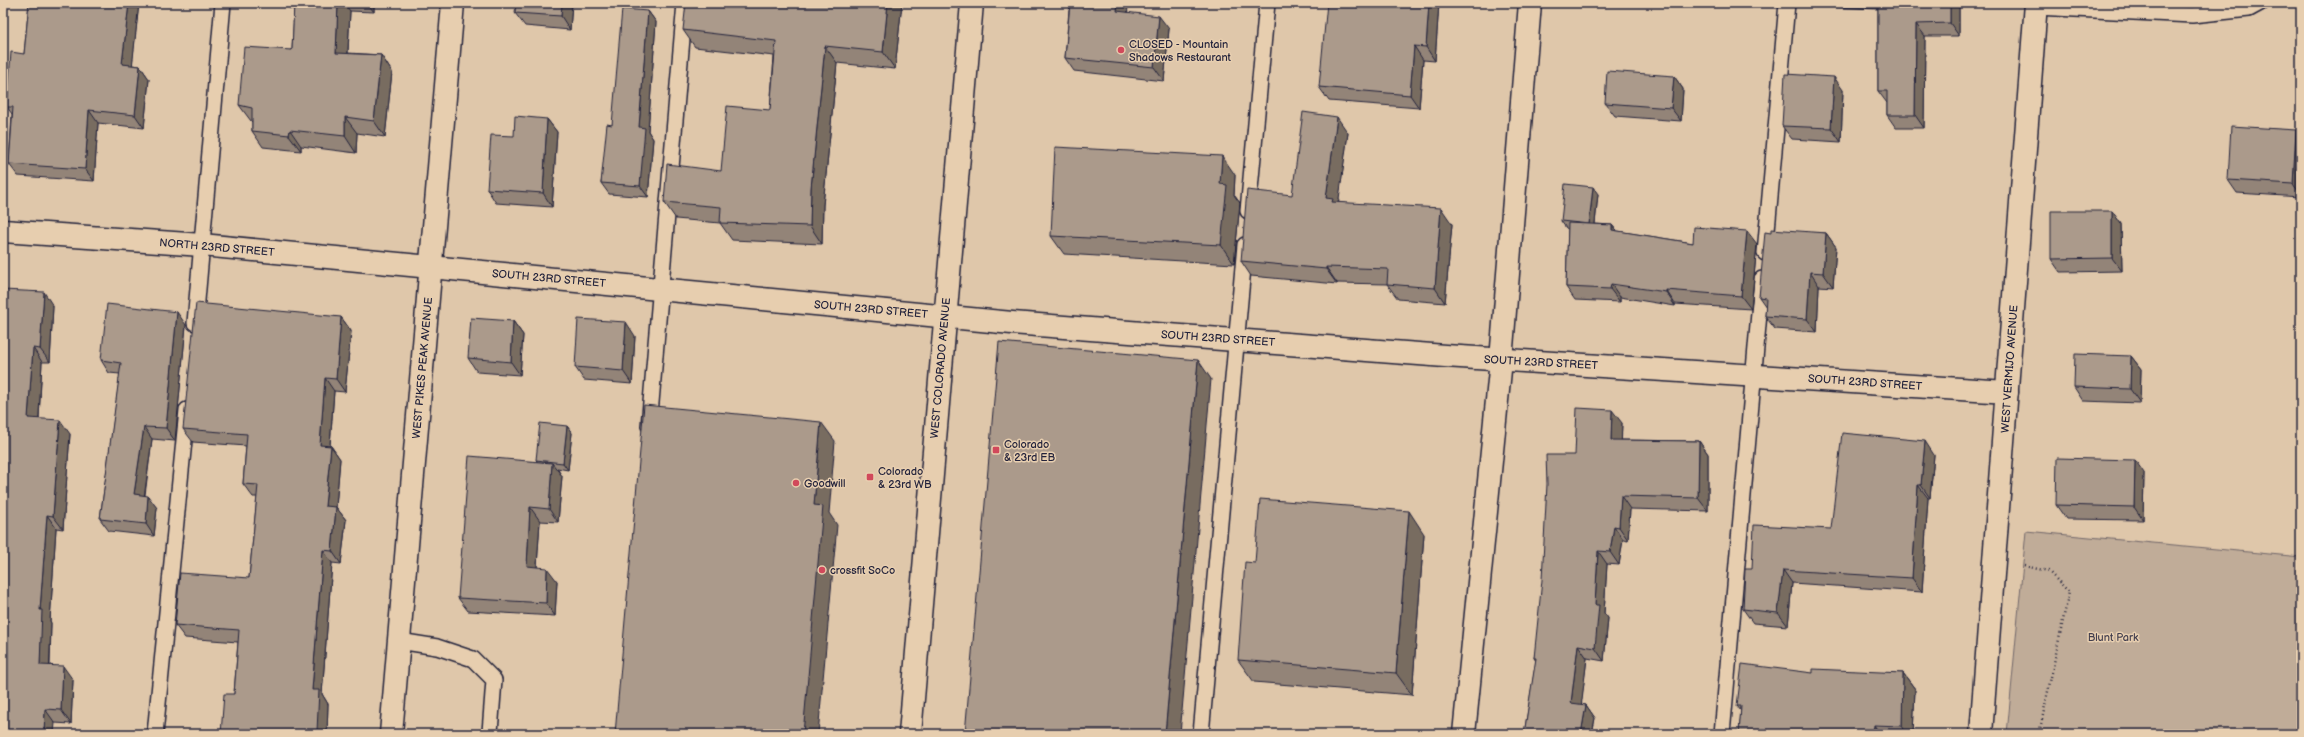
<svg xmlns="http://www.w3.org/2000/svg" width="2304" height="737" font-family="'Balsamiq Sans',sans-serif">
<rect width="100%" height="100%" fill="#dfc7aa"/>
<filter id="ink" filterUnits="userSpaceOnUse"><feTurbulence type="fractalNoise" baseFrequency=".025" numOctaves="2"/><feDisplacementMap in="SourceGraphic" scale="8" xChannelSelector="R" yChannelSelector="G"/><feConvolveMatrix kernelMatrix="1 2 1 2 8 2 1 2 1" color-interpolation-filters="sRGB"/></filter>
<g filter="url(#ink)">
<polygon fill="#c0ac98" stroke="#71676a" points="2026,531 2301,557 2301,734 2007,734"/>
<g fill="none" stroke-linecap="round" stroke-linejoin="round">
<g stroke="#22223b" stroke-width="18">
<g id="service">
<polyline points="2036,7 2192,15 2249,9 2260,3"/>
<polyline points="1248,211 1267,3"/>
<polyline points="1765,253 1787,3"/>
<polyline points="195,323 223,3"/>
<polyline points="649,426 685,3"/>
<polyline points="399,641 437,647 473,659 494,680 490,732"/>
<polyline points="155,734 187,410"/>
<polyline points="1201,734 1245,245"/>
<polyline points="1722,734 1762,279"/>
</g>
</g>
<g stroke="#22223b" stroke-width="25">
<g id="minor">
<polyline points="3,231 202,245 1012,323 1445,356 2007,392"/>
<polyline points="391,734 453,3"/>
<polyline points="1464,734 1501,360 1530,3"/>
<polyline points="1981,734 2036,3"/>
</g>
</g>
<g stroke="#22223b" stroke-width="25">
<polyline id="primary" points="910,734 972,3"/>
</g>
<polyline stroke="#22223b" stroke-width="2.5" stroke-dasharray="1 3" stroke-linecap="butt" points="2024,566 2048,571 2069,592 2039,734"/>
<use href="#service" stroke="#e7ceaf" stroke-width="15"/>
<use href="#minor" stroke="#e7ceaf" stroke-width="22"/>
<use href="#primary" stroke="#e7ceaf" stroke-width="22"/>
</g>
<g fill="#938478" stroke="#22223b">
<polygon points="29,3 139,3 132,65 140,66 149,79 144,128 98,123 94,181 18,176 9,164 12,114 7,107 24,54"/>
<polygon points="286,3 374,3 374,12 350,11 348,53 381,55 392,72 385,137 357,133 356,153 301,146 301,151 263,147 252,131 252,122 251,121 239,105 292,50 294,9 290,9"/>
<polygon points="572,3 570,30 525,26 515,13"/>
<polygon points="902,3 895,69 837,63 823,205 822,244 732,240 720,223 676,219 664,202 721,171 770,110 774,56 695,47 683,30"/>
<polygon points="1439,3 1435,61 1423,60 1419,108 1329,101 1319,87"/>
<polygon points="1811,3 1959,3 1959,36 1925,36 1924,128 1896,128 1887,115 1887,103 1878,91 1878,9 1813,6"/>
<polygon points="1069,10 1127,12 1169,29 1164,81 1074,71 1065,58"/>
<polygon points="648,11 656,22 648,131 653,139 648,197 609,194 601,183 612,125"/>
<polygon points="1674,76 1683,89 1681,121 1615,116 1605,103"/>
<polygon points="1843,90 1841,142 1792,139 1782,126"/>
<polygon points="547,119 557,132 552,207 496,203 487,189 514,136"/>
<polygon points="1348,133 1338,202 1452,224 1445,303 1398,299 1387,284 1337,283 1337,284 1251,276 1241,261 1292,195"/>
<polygon points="2301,136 2301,197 2237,193 2228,180"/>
<polygon points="1235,175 1234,195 1240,203 1234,264 1064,254 1051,236"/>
<polygon points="1598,194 1595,224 1612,225 1617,231 1693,243 1757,244 1751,309 1675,304 1675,306 1620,297 1620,302 1575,300 1566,287 1568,229 1566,228 1561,221"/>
<polygon points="2112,211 2121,224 2122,271 2060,272 2051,259"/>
<polygon points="1771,233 1826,233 1836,247 1833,287 1819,286 1817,332 1775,329 1765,316 1766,307 1759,297"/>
<polygon points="3,290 53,306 50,362 42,362 39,419 70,434 63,529 56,528 50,621 51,623 50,666 73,680 71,724 55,723 3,734"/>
<polygon points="341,317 351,331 345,392 334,391 330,446 331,446 340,459 336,507 346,520 341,564 332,563 322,694 328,704 327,734 221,734 234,694 238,642 185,638 175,625 249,578 257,497 253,497 243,484 246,446 193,442 183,429"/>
<polygon points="513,321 523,335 520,375 477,372 468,358"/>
<polygon points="186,325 175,441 152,439 145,495 157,508 154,536 109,531 100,519 120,374 109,373 101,360"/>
<polygon points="635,336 632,384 584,380 575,367"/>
<polygon points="2131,356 2141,369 2140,403 2083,401 2074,387"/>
<polygon points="1622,423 1621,440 1699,441 1708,454 1708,511 1630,509 1628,540 1623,539 1619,565 1607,564 1604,613 1608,618 1604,661 1587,658 1581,704 1586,705 1595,718 1592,734 1524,734 1536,661 1534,658 1575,455"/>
<polygon points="567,426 572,433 568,470 557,468 562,476 558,522 540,521 537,567 557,581 555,616 468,611 458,598 537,461 536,460"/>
<polygon points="1934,455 1930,498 1928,498 1922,592 1792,583 1788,626 1753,623 1743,609 1752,569 1831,529"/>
<polygon points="2144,473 2143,520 2066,519 2056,505"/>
<polygon points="1424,534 1412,695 1254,682 1238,660"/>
<polygon points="1813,673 1903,673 1915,689 1913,734 1739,734 1741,711 1737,706"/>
</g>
<g fill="#786c61" stroke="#22223b">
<polygon points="129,3 139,3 131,77 122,64"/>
<polygon points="338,3 344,3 350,11 347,69 336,53"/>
<polygon points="367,3 374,3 374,12"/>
<polygon points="562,3 572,3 570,30 561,16"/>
<polygon points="888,3 902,3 895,69 883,52"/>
<polygon points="1118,3 1128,3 1127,25 1117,11"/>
<polygon points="1429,3 1439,3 1435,61 1426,47"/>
<polygon points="1950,3 1959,3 1959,36 1950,23"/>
<polygon points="648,11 656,22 648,131 653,139 648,197 640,186 639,127"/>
<polygon points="1159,16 1169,29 1164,81 1154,67"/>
<polygon points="1916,24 1925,36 1924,128 1915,115"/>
<polygon points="825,46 837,63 823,205 822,244 810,226 811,188"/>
<polygon points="1414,46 1423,60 1419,108 1410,95"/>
<polygon points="381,55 392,72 385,137 374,121"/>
<polygon points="140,66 149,79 144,128 135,115"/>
<polygon points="1674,76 1683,89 1681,121 1671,108"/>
<polygon points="1834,77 1843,90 1841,142 1831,128"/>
<polygon points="89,110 98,123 94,181 85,169"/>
<polygon points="345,117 357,133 356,153 345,136"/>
<polygon points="1337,117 1348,133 1338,206 1326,198"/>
<polygon points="547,119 557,132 552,207 543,193"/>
<polygon points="290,130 301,146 301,151 289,135"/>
<polygon points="2296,130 2301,136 2301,195 2293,184"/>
<polygon points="1222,156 1235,175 1234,195 1240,203 1234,264 1221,245 1220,184"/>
<polygon points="1593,187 1598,194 1594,232 1589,225"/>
<polygon points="1441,208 1452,224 1445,303 1435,288"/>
<polygon points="2112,211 2121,224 2122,271 2112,258"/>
<polygon points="1612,225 1622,238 1612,230"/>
<polygon points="1747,231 1757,244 1751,309 1741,296"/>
<polygon points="1826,233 1836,247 1833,287 1823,273"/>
<polygon points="1326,267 1337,283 1337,284 1326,269"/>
<polygon points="1810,272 1819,286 1817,332 1807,319"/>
<polygon points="1611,284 1620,297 1620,302 1610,289"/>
<polygon points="1666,290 1675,304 1675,306 1666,292"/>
<polygon points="44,292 53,306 50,362 40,349"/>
<polygon points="177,312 186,325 175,441 166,428"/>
<polygon points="341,317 351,331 345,392 336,379"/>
<polygon points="513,321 523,335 520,375 511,362"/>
<polygon points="626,322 635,336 632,384 623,371"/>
<polygon points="33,348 42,362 38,432 28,418"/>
<polygon points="2131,356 2141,369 2140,403 2130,389"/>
<polygon points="1198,360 1211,379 1180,734 1165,734"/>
<polygon points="325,378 334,391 329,458 320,445"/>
<polygon points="1612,410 1622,423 1621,453 1611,440"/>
<polygon points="60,420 70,434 63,529 53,516"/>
<polygon points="821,422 835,441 829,513 837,525 818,734 803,734 814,505"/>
<polygon points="567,426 572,433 568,470 563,463"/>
<polygon points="144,427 152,439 143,506 134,494"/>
<polygon points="1699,441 1708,454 1708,511 1698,498"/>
<polygon points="1925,441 1934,455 1930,498 1921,485"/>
<polygon points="331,446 340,459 335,519 325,506"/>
<polygon points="2135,460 2144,473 2143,520 2134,507"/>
<polygon points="552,463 562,476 558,522 549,509"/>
<polygon points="1918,485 1928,498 1922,592 1912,578"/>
<polygon points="148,496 157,508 154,536 146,524"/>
<polygon points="1621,496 1630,509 1628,540 1619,527"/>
<polygon points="336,507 346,520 341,564 332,551"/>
<polygon points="530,507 540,521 536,580 527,566"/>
<polygon points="1409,511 1424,534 1412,695 1396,673"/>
<polygon points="47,515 56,528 50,621 51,623 49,679 40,665 40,610"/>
<polygon points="1614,526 1623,539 1619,565 1610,552"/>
<polygon points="323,550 332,563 322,694 328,704 327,734 319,734 317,731 312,690"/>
<polygon points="1598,551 1607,564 1604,613 1608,618 1604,661 1595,648 1595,605"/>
<polygon points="547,568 557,581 555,616 546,603"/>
<polygon points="1783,570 1792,583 1788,626 1778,613"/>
<polygon points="1578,645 1587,658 1580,716 1571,703"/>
<polygon points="63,666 73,680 71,724 61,710"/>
<polygon points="1903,673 1915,689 1913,734 1907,734 1902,726"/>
<polygon points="1586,705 1595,718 1592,734 1581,734"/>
<polygon points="45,709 55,723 54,734 44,734"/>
<polygon points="1874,725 1880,734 1873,734"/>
</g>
<g fill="#ab9a8b" stroke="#22223b">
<polygon points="29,3 129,3 122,64 140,66 135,115 89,110 85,169 9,164 13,107 7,107 11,52 24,54"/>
<polygon points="294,3 338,3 336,53 381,55 374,121 345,117 345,136 290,130 289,135 252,131 252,108 239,105 244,47 292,50"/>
<polygon points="516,3 562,3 561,16 515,13"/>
<polygon points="686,3 888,3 883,52 825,46 811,188 810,226 720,223 721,207 664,202 667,164 721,171 727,106 770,110 776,41 683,30"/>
<polygon points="1070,3 1118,3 1117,11 1159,16 1154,67 1065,58"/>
<polygon points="1327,3 1429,3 1426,47 1414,46 1410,95 1319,87"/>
<polygon points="1878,3 1950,3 1950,23 1916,24 1915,115 1887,115 1887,91 1878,91"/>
<polygon points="622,9 648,11 639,127 645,128 640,186 601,183 607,124 612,125"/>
<polygon points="1607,71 1674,76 1671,108 1605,103"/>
<polygon points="1785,74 1834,77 1831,128 1782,126"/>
<polygon points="1303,112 1337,117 1326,198 1333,199 1332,202 1441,208 1435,288 1387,284 1388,269 1326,267 1326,269 1241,261 1247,190 1292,195"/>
<polygon points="515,116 547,119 543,193 487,189 491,135 514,136"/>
<polygon points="2231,126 2296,130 2293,184 2228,180"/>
<polygon points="1055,147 1222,156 1220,184 1227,185 1221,245 1051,236"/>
<polygon points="1565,184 1593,187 1589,224 1561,221"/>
<polygon points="2051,211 2112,211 2112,258 2051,259"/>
<polygon points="1568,223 1612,225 1612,230 1693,243 1694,227 1747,231 1741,296 1666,290 1666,292 1611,284 1610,289 1566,287"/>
<polygon points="1771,229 1826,233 1823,273 1810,272 1807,319 1765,316 1766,298 1759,297 1765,232 1771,233"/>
<polygon points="3,290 44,292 40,349 33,348 28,418 60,420 53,516 47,515 40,610 42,610 40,665 63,666 61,710 45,709 44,734 3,734"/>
<polygon points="196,303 341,317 336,379 325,378 320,445 331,446 325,506 336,507 332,551 323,550 312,690 319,690 317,731 308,730 307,734 221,734 224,694 234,694 239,630 175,625 180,573 249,578 258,485 243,484 247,434 183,429"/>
<polygon points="107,304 177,312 166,428 144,427 134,494 148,496 146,524 100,519 121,363 101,360"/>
<polygon points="471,318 513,321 511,362 468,358"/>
<polygon points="578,319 626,322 623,371 575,367"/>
<polygon points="999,342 1198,360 1165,734 965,734"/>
<polygon points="2075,354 2131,356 2130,389 2074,387"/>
<polygon points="644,405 821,422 814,505 823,506 803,734 615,734"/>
<polygon points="1577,408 1612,410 1611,440 1699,441 1698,498 1621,496 1619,527 1614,526 1610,552 1598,551 1595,605 1599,605 1595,648 1578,645 1571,703 1586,705 1581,734 1578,733 1578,734 1524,734 1536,658 1534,658 1542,580 1547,484 1546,455 1575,455"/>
<polygon points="540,423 567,426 563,463 536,460"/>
<polygon points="1842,433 1925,441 1921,485 1918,485 1912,578 1783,570 1778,613 1743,609 1745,569 1752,569 1754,525 1831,529"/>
<polygon points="469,456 552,463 549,509 530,507 527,566 547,568 546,603 458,598"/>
<polygon points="2057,458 2135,460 2134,507 2056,505"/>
<polygon points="1260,499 1409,511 1396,673 1238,660 1245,562 1255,563"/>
<polygon points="1742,664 1813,673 1813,669 1903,673 1902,726 1874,725 1873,734 1739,734 1741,706 1737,706"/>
</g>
</g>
<g fill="#d1495b" stroke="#e7ceaf" stroke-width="1.5">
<circle cx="1121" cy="50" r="4"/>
<rect x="992" y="446" width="8" height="8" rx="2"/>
<rect x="866" y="473" width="8" height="8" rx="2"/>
<circle cx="796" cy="483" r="4"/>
<circle cx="822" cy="570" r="4"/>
</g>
<g text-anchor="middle" stroke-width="3" stroke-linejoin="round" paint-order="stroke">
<g font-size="11" fill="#22223b" stroke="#e7ceaf" text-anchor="start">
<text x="1129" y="48">CLOSED - Mountain<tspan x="1129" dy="13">Shadows Restaurant</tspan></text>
<text x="1004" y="448">Colorado<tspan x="1004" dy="13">&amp; 23rd EB</tspan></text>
<text x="878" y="475">Colorado<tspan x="878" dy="13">&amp; 23rd WB</tspan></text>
<text x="804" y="487">Goodwill</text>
<text x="830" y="574">crossfit SoCo</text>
</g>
<g font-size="11" fill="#22223b" stroke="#e7ceaf">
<text transform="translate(217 247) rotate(5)" y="4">NORTH 23RD STREET</text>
<text transform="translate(549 278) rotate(5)" y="4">SOUTH 23RD STREET</text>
<text transform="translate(871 309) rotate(5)" y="4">SOUTH 23RD STREET</text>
<text transform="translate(1218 338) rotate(4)" y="4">SOUTH 23RD STREET</text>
<text transform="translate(1541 362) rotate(3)" y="4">SOUTH 23RD STREET</text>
<text transform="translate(422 368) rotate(-85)" y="4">WEST PIKES PEAK AVENUE</text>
<text transform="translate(940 368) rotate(-85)" y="4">WEST COLORADO AVENUE</text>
<text transform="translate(2009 369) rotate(-86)" y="4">WEST VERMIJO AVENUE</text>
<text transform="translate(1865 382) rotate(4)" y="4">SOUTH 23RD STREET</text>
</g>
<g font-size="11" fill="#423e4e" stroke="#e7ceaf">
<text x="2113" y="641">Blunt Park</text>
</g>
</g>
<rect width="2304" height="737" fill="none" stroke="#e7ceaf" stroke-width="16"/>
<rect x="8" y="8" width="2288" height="721" fill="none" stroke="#22223b" stroke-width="1.5" filter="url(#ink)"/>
</svg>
